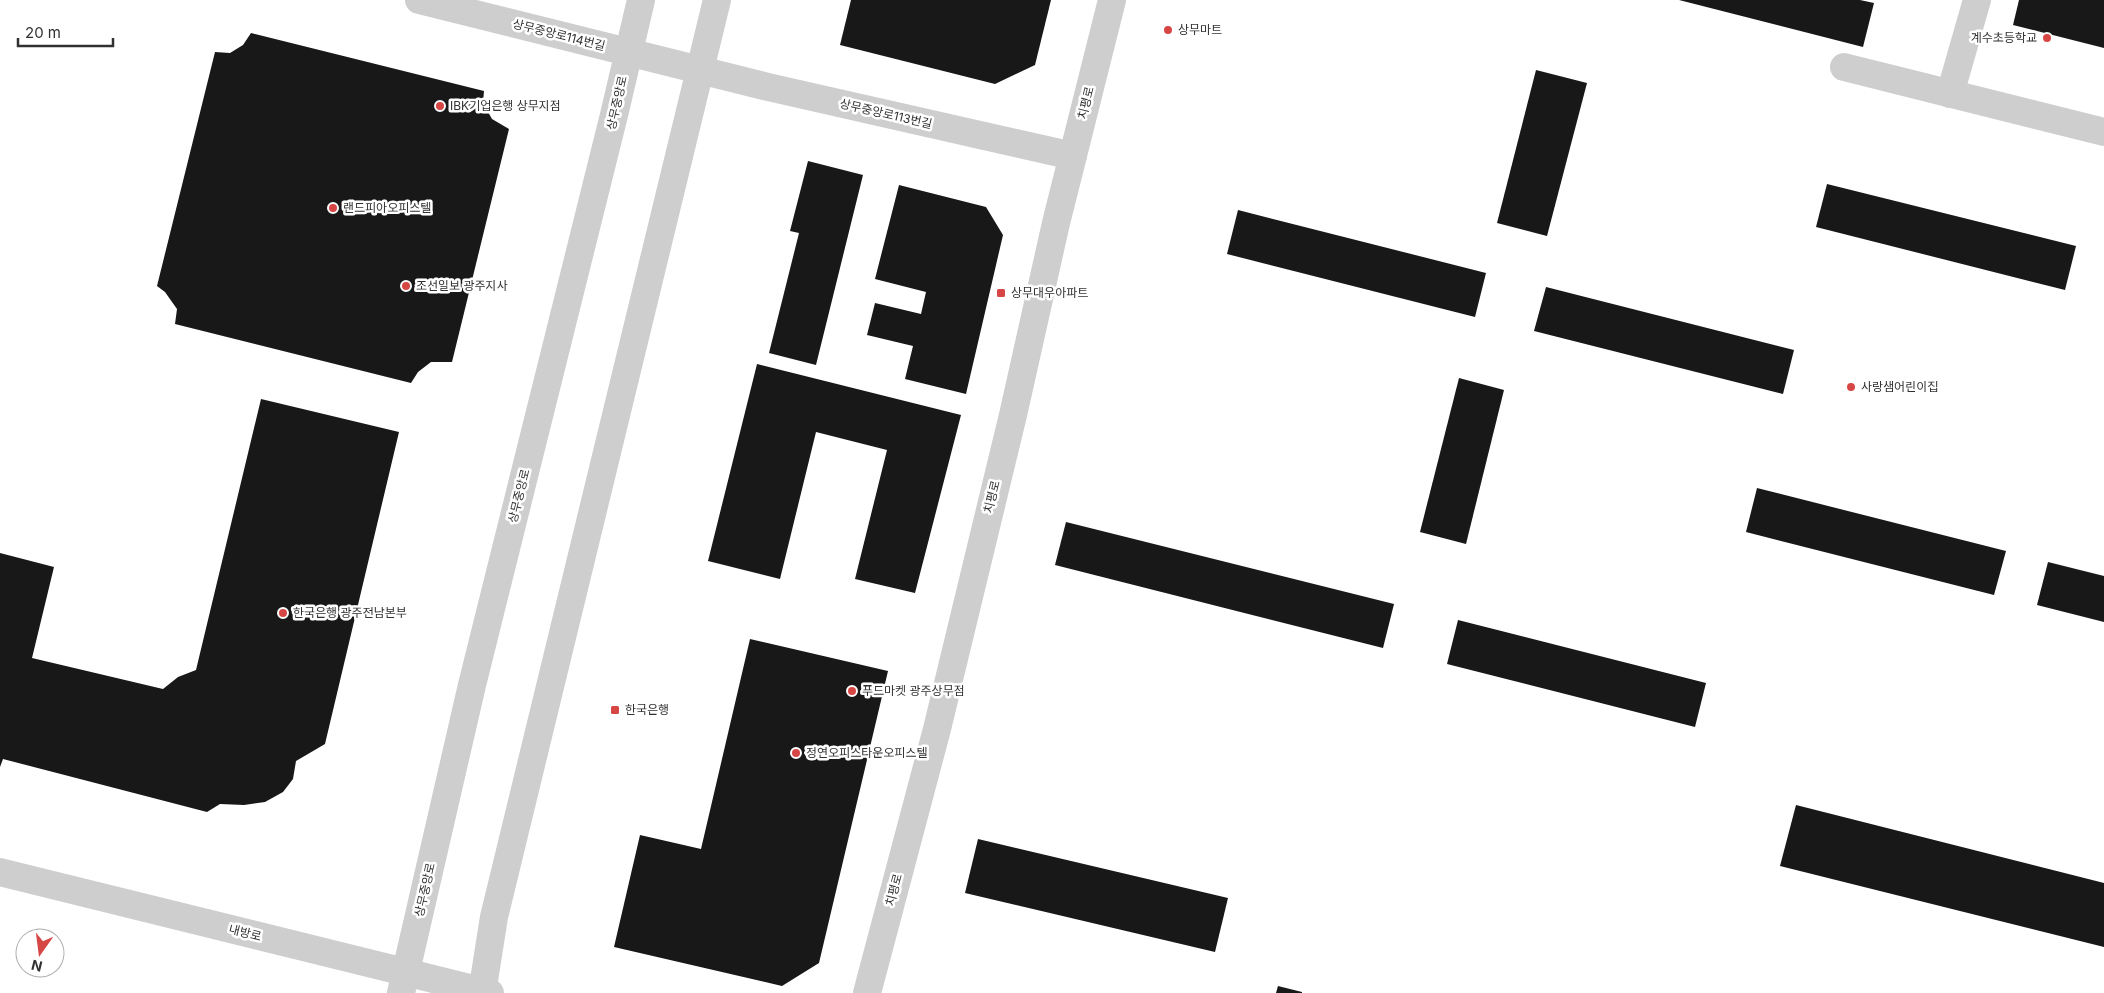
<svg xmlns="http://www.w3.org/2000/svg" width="2104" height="993" font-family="Inter,'Noto Sans KR',sans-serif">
<rect width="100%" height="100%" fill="#fff"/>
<g fill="#181818">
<polygon points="851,0 1051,0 1035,65 995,84 840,45"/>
<polygon points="1679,0 1860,0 1874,3 1863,47"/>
<polygon points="2019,0 2104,0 2104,48 2013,25"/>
<polygon points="251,33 484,91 483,103 492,119 509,129 452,362 431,362 418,372 411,383 175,324 177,309 165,292 157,286 215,52 230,53 243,45"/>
<polygon points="1536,70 1587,83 1547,236 1497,223"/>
<polygon points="808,161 863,175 816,365 769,353 799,233 790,231"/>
<polygon points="1827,184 2076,246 2065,290 1816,227"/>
<polygon points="899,185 986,207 1003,235 966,394 905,379 913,346 867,335 875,303 921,314 926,292 875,279"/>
<polygon points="1238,210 1486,273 1475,317 1227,254"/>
<polygon points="1546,287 1794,350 1783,394 1534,331"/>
<polygon points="757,364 961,415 915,593 855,579 887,450 816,432 780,579 708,561"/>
<polygon points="1459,378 1504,390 1466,544 1420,532"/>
<polygon points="261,399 399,432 325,744 296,761 293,779 283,792 265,802 244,805 220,804 207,812 3,759 0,767 0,553 54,567 32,658 163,689 178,677 196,670"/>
<polygon points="1757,488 2006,551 1994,595 1746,532"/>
<polygon points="1066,522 1394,604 1383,648 1055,565"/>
<polygon points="2048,562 2104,576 2104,622 2037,605"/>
<polygon points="1458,620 1706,683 1695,727 1447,664"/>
<polygon points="750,639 888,671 819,963 782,986 614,947 640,835 701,849"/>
<polygon points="1796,805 2104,883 2104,947 1780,866"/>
<polygon points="978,839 1228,898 1215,952 965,893"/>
<polygon points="1278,986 1302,992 1302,993 1276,993"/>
</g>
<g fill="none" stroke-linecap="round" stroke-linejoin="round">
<g stroke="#cecece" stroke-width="28">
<polyline points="419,0 768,87 1073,156"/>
<polyline points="1844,67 2104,132"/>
<polyline points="1950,94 1977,0"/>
<polyline points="0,872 490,993"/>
<polyline points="401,993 472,685 614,115 641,0"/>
<polyline points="482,993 494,917 717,0"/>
<polyline points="867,993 937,729 1013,415 1056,223 1112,0"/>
</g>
</g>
<g fill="#d64644" stroke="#fff" stroke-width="2">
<circle cx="1168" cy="30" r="5"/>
<circle cx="2047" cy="38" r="5"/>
<circle cx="440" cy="106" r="5"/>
<circle cx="333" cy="208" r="5"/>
<circle cx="406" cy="286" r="5"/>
<rect x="996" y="288" width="10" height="10" rx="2.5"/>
<circle cx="1851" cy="387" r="5"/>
<circle cx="283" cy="613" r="5"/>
<circle cx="852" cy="691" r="5"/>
<rect x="610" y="705" width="10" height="10" rx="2.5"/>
<circle cx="796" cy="753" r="5"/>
</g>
<g text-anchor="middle" stroke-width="5" stroke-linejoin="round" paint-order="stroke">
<g font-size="12" fill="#313131" stroke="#fff" text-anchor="start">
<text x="1178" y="34">상무마트</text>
<text x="2037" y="42" text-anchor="end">계수초등학교</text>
<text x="450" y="110">IBK기업은행 상무지점</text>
<text x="343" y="212">랜드피아오피스텔</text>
<text x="416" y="290">조선일보 광주지사</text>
<text x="1011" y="297">상무대우아파트</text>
<text x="1861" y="391">사랑샘어린이집</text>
<text x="293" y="617">한국은행 광주전남본부</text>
<text x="862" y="695">푸드마켓 광주상무점</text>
<text x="625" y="714">한국은행</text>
<text x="806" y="757">정연오피스타운오피스텔</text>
</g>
<g font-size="12" fill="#313131" stroke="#fff">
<text transform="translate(559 35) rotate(14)" y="4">상무중앙로114번길</text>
<text transform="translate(617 103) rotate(-77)" y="4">상무중앙로</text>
<text transform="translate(1086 103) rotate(-76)" y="4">치평로</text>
<text transform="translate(886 114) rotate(13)" y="4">상무중앙로113번길</text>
<text transform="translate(519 496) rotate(-76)" y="4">상무중앙로</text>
<text transform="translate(992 497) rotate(-76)" y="4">치평로</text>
<text transform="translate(425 890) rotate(-77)" y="4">상무중앙로</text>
<text transform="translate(894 890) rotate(-75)" y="4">치평로</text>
<text transform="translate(245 933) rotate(14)" y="4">내방로</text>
</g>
</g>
<g transform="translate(40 953) rotate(194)"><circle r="24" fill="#ffffff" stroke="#adadad"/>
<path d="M0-4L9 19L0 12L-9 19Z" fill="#d64644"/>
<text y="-8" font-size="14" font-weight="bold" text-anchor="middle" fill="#313131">N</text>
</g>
<path d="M18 38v8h95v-8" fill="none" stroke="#313131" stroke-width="2.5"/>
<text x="25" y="38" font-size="15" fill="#313131" stroke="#ffffff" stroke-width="4" paint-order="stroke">20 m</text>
</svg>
